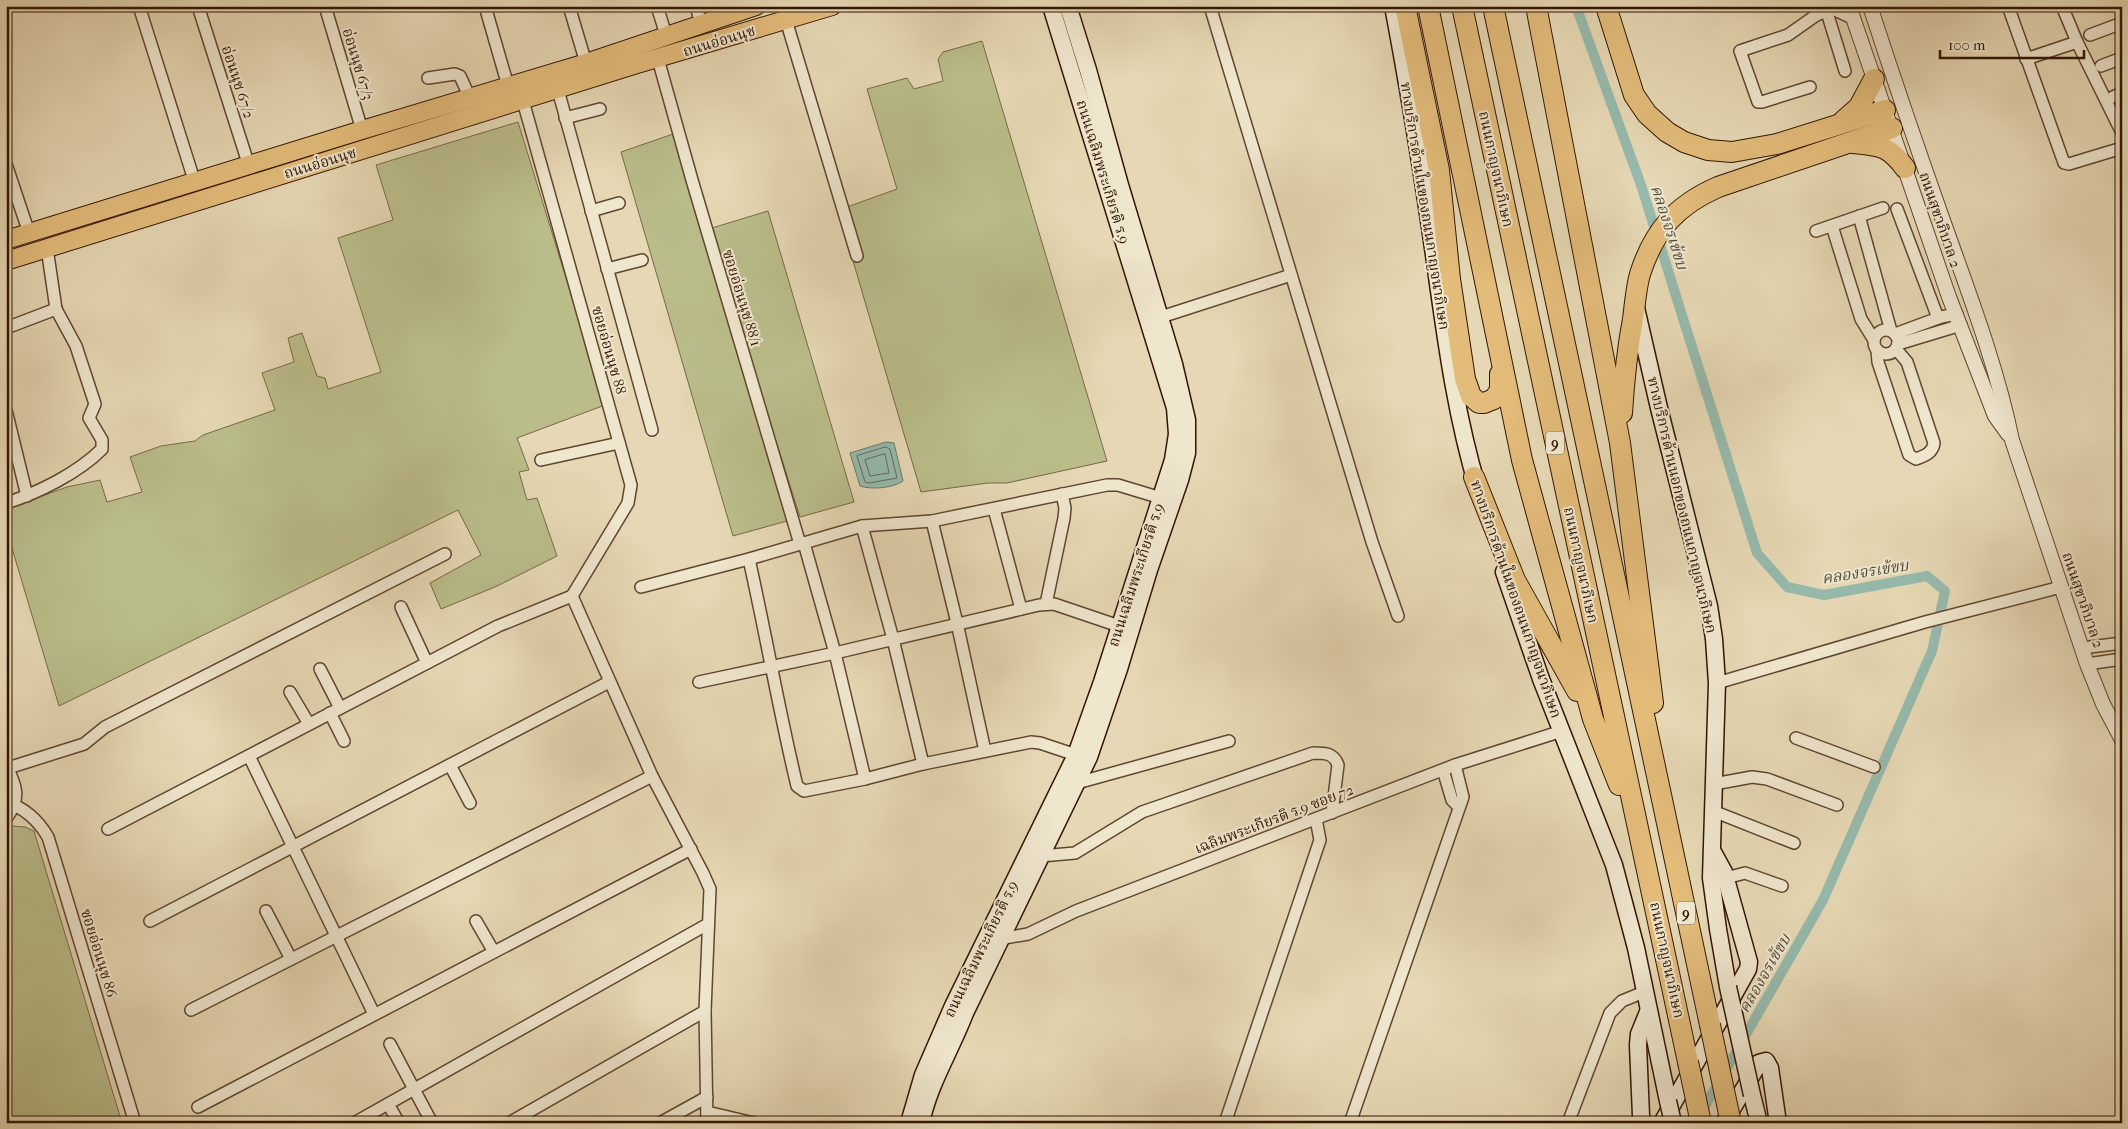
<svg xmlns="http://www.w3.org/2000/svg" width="2128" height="1129" font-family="'IM FELL French Canon','Noto Serif Thai',serif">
<rect width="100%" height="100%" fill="#e6d8b4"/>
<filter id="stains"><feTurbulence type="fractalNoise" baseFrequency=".004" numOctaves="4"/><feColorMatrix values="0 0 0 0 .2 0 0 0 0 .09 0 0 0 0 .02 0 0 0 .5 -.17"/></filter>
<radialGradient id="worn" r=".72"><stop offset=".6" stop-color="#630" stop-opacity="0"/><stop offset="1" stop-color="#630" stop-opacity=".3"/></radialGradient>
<g fill="#babd8a" stroke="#766946">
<polygon points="982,41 1107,461 1007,483 988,483 921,492 853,261 863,257 847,207 897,189 867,89 907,78 914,89 943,81 938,59 943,52"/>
<polygon points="518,122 605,405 517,438 529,470 519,472 527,500 537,498 557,556 495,587 441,609 430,583 481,555 458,510 59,706 6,528 6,509 67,487 100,480 107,502 142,492 130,457 161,446 195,441 203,435 275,410 262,373 294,362 288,338 302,333 317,376 325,378 328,389 381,372 338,238 393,220 376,165"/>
<polygon points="673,134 787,521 733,536 621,152"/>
<polygon points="768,211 854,502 800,517 749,356 712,228"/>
<polygon points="13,826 25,827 34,831 122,1123 6,1123 6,828"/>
</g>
<path fill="#96baad" stroke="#6e7869" d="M886 442 894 443 903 481C893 488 872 490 860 486L850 453Z"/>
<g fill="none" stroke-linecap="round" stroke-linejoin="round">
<g stroke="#646858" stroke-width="1">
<polygon points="886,447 890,449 897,478 869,483 865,482 857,456"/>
<polygon points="885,454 889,473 870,476 865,460"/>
</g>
<polyline stroke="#96baad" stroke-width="10" points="1576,6 1641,185 1757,553 1787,587 1824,595 1927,576 1945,591 1932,651 1823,900 1701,1113"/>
<g stroke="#60462f" stroke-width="14">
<g id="minor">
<polyline points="139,6 195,183"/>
<polyline points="198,6 249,166"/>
<polyline points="325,6 362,130"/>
<polyline points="485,6 508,86"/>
<polyline points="569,6 586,63"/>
<polyline points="657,6 666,35"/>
<polyline points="696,6 701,24"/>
<polyline points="1210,6 1372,542 1398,616"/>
<polyline points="2008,6 2064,163 2069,164 2122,148"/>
<polyline points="2062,6 2077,42 2122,133"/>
<polyline points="1826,9 1845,71"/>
<polyline points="786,20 857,256"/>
<polyline points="2090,35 2122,23"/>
<polyline points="658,59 692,180 800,544"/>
<polyline points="2026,59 2077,42"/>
<polyline points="2101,66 2122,58"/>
<polyline points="428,78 455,74 460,76 470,98"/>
<polyline points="1810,87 1762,102 1758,102 1740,51 1788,35 1815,16 1831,8 1854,19"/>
<polyline points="558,90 652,430"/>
<polyline points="2113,97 2122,93"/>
<polyline points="523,101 631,485 628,503 572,596"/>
<polyline points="565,118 600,109"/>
<polyline points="6,164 29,233"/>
<polyline points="1897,209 1938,318"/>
<polyline points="591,211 619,203"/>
<polyline points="1859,216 1891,331"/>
<polyline points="1832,226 1861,319 1874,340"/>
<polyline points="1816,231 1883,208"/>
<polyline points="607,269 642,260"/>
<polyline points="1161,317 1291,275"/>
<polyline points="6,328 56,309 47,248"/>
<circle cx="1886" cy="342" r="12"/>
<polyline points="1895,334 1941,317 1957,314"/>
<polyline points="1898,344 1961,325"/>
<path d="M1877 350 1878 362 1909 455 1916 459C1924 456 1933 453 1934 443L1907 362 1896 349"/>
<polyline points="6,410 27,496"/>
<polyline points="541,460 619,443"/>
<path d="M6 503C38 493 78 473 102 449V440L89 418 95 404 76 346 56 309"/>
<polyline points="994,509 1021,609"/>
<polyline points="932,521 957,623 985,751"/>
<polyline points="862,526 893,639 923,764"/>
<polyline points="804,543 835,653 865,779"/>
<path d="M749 559C766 635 779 711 797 786L804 791 865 779 923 764 1031 742 1040 743 1076 755"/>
<polyline points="641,587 749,559 862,526 932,521 1107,485 1118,485 1161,498"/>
<polyline points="572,596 652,776 703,873 710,889 705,1011 707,1123"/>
<polyline points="1046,604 1064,518 1065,508 1062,494"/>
<polyline points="401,607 427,663"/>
<polyline points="2082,648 2122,643"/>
<polyline points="2087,664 2122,659"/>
<polyline points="320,669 340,708"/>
<polyline points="699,682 835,653 1039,605 1054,604 1119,626"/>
<polyline points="1717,683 1925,622 2061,587"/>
<polyline points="290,692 309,724"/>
<polyline points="330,713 344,741"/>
<polyline points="1796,738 1874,767"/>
<polyline points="249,756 374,1014"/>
<path d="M6 765C17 787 21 798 6 819"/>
<polyline points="450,765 470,803"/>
<polyline points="8,768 84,744 105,727 445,554"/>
<polyline points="1443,770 1452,800 1459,807"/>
<polyline points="1077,783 1229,741"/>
<polyline points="1714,784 1752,777 1767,779 1837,805"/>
<path d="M6 802C25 808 38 820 48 837L135 1123"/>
<polyline points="1713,811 1794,843"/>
<polyline points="108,829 498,626 572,596"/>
<path d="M1041 856 1075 853 1142 812 1313 753C1325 753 1334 753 1338 765L1332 813"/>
<polyline points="1726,878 1745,873 1782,886"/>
<polyline points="266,911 291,959"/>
<polyline points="150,921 609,682"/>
<polyline points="476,921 494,952"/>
<polyline points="999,939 1028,934 1076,911 1455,765 1562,731"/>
<polyline points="191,1010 652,776"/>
<polyline points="390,1044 432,1123"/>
<polyline points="388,1104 399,1123"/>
<polyline points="198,1107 691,849"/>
<polyline points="707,1112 754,1123"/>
<polyline points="354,1123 708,924"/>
<polyline points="509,1123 705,1011"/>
<polyline points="660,1123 707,1097"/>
<polyline points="1225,1123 1320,840 1316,819"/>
<polyline points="1350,1123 1463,797 1455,765"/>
<polyline points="1568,1123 1610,1013 1622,1001 1644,992"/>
</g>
</g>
<g stroke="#60462f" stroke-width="16">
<g id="tertiary">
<polyline points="1849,6 1949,297 1995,416 2008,434"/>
<path d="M1870 6C1894 80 1919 153 1945 226 1970 296 1997 367 2012 440L2087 664 2103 704 2122 740"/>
</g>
</g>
<g stroke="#331503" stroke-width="19">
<g id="secondary">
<path d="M1393 6C1407 80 1419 153 1430 227 1443 315 1452 403 1478 489"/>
<polyline points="1636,308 1659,408 1709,606 1714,639 1717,683 1711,878 1718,929 1728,987"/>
<polyline points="1504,572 1541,679 1614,865 1636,948 1668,1101"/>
<polyline points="1752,1095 1759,1123"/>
<polyline points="1725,1121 1759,1063 1766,1061 1770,1068 1778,1123"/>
<polyline points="909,1123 923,1075 953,1006 1076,755 1102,682 1173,460 1177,434 1175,408 1051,6"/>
<path d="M921 1123C929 1084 951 1050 965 1013L1089 757 1119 669 1149 570 1180 480 1187 453V420L1174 364 1120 185 1088 70 1068 6"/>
<polyline points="1643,1123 1641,1116 1638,1045 1639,1034 1648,1012"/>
<polyline points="1662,1123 1748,969 1749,962 1724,872 1713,852"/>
</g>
</g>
<g stroke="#331503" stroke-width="20">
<g id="primary">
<polyline points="6,240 362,130 586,63 756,6"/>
<polyline points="6,261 634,65 832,6"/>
</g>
</g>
<g stroke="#331503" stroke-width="22">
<g id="motorway">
<polyline points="1405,6 1439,170 1450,279 1465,379 1471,396 1479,403 1484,403 1494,399 1500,390 1500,374"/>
<polyline points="1428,6 1522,460 1593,719 1619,785"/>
<polyline points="1462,6 1688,1062"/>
<polyline points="1493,6 1710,1025"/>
<polyline points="1536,6 1620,443 1653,703"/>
<polyline points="1606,6 1634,95 1647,114 1667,132 1684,142 1708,150 1732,152 1777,144 1885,110"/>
<polyline points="1843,121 1859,107 1874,79"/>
<path d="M1853 143C1880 146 1888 145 1905 168"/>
<path d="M1622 413C1624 381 1627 351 1633 319 1635 304 1636 288 1640 274 1654 230 1677 205 1718 187L1892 128"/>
<polyline points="1474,477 1515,580 1577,691"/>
</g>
</g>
<use href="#minor" stroke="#efe6ce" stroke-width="11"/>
<use href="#tertiary" stroke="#efe6ce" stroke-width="14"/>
<use href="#secondary" stroke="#efe6ce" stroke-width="16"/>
<use href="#primary" stroke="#e3bc7a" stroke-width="18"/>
<use href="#motorway" stroke="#e3bc7a" stroke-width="20"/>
<g stroke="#331503" stroke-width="19" stroke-linecap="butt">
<g id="secondary-bridge">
<polyline points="1728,987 1752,1095"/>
<polyline points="1668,1101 1673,1123"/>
</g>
</g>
<g stroke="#331503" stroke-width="22" stroke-linecap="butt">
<g id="motorway-bridge">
<polyline points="1710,1025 1731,1123"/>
<polyline points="1688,1062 1701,1123"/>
</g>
</g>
<use href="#secondary-bridge" stroke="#efe6ce" stroke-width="16"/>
<use href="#motorway-bridge" stroke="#e3bc7a" stroke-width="20"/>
</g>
<g text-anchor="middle" stroke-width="4" stroke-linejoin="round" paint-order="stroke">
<g fill="#efe6ce" stroke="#6b5440" stroke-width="1">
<rect x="1546" y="431.5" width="18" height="23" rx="4"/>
<rect x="1677" y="901.5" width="18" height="23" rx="4"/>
</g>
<g font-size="14" font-weight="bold" fill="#331503">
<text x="1555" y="448">9</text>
<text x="1686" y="918">9</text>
</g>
<g font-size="15" fill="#331503" stroke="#efe6ce">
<text transform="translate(719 41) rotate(-17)" y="5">ถนนอ่อนนุช</text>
<text transform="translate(358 64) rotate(73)" y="5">อ่อนนุช 67/3</text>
<text transform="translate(238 82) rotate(72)" y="5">อ่อนนุช 67/2</text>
<text transform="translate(320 163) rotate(-17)" y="5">ถนนอ่อนนุช</text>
<text transform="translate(1496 169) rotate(78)" y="5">ถนนกาญจนาภิเษก</text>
<text transform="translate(1103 172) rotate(73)" y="5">ถนนเฉลิมพระเกียรติ ร.9</text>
<text transform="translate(1425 206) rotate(81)" y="5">ทางบริการด้านในของถนนกาญจนาภิเษก</text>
<text transform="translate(1940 220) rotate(71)" y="5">ถนนสุขาภิบาล 2</text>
<text transform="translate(742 298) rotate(73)" y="5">ซอยอ่อนนุช 88/1</text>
<text transform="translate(609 350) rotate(74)" y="5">ซอยอ่อนนุช 88</text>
<text transform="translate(1682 505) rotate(77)" y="5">ทางบริการด้านนอกของถนนกาญจนาภิเษก</text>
<text transform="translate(1581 565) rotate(78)" y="5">ถนนกาญจนาภิเษก</text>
<text transform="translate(1136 575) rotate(-72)" y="5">ถนนเฉลิมพระเกียรติ ร.9</text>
<text transform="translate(1516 599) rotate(71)" y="5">ทางบริการด้านในของถนนกาญจนาภิเษก</text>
<text transform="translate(2083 600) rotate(71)" y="5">ถนนสุขาภิบาล 2</text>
<text transform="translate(1274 819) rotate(-21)" y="5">เฉลิมพระเกียรติ ร.9 ซอย 72</text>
<text transform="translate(981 949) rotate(-64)" y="5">ถนนเฉลิมพระเกียรติ ร.9</text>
<text transform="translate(99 953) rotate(73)" y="5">ซอยอ่อนนุช 86</text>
<text transform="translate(1667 960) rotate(78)" y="5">ถนนกาญจนาภิเษก</text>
</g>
<g font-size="16" font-style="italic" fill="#564f3e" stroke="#efe6ce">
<text transform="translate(1670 227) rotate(72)" y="6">คลองจรเข้ขบ</text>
<text transform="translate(1865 571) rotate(-9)" y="6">คลองจรเข้ขบ</text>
<text transform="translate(1764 973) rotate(-60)" y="6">คลองจรเข้ขบ</text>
</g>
</g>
<rect width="2128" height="1129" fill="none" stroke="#e6d8b4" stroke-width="25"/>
<rect x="8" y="8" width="2113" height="1114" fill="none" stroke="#331503" stroke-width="2.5"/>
<rect x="12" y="12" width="2103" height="1104" fill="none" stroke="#331503"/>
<path d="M1940 50v8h144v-8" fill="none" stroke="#331503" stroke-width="2.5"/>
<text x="1948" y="50" font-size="15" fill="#331503" stroke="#efe6ce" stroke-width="4" paint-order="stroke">100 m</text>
<rect width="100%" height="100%" filter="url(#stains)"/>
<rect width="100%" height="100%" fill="url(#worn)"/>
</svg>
